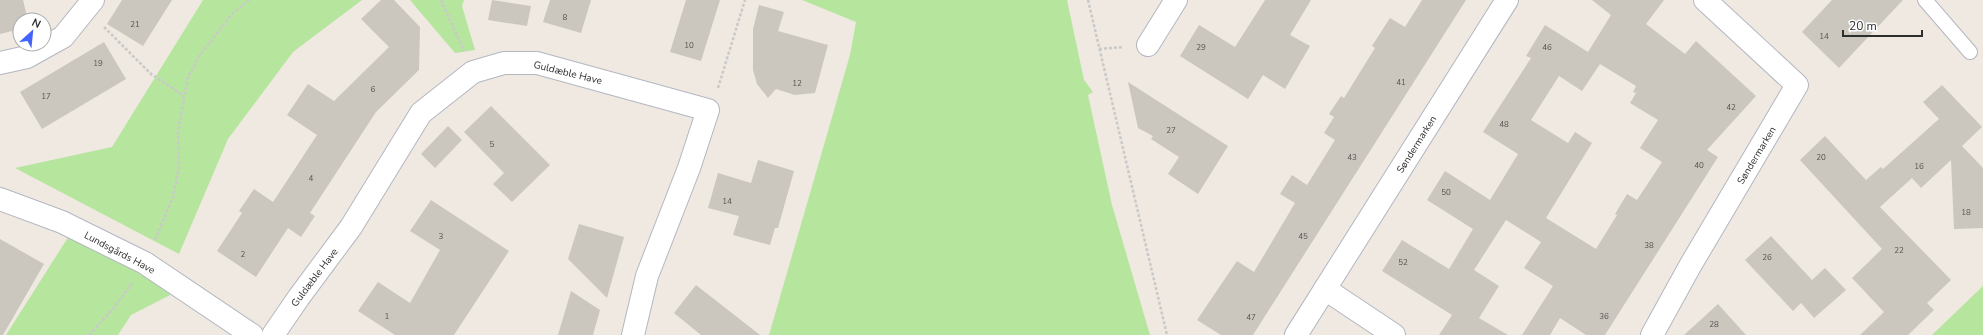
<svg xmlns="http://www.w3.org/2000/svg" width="1983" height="335" font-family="'Nunito Sans',sans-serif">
<rect width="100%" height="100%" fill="#efe9e1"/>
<g fill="#b6e59e">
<polygon points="203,0 362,0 293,52 228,139 179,254 15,168 112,147"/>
<polygon points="410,0 464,0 462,6 475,50 455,53"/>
<polygon points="802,0 1067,0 1084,80 1093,92 1088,95 1112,205 1150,335 769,335 850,55 856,22"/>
<polygon points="74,228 182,289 131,315 118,335 6,335"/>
<polygon points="1983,286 1983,335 1932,335"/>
</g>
<g fill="#cbc7bf" fill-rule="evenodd">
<polygon points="0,0 23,0 28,20 20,20 20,29 0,34"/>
<polygon points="122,0 172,0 143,46 107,24"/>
<polygon points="381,0 394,0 420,27 419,70 376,112 310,213 315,216 301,237 288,228 256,277 217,251 242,213 239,211 254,189 273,202 317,135 287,115 308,84 334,101 389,47 361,19"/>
<polygon points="492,0 531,6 527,26 488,20"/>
<polygon points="550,0 591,0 581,33 543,22"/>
<polygon points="686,0 720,0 701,61 670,52"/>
<polygon points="1265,0 1311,0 1290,35 1310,46 1285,89 1263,75 1248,99 1180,56 1199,25 1235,47"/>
<polygon points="1422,0 1466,0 1253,335 1221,335 1197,320 1237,261 1254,272 1295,203 1280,194 1292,175 1307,185 1335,140 1324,133 1334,117 1329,114 1341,96 1344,98 1375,48 1372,46 1390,18 1405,27"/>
<path d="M1592 0H1664L1646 24 1685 54 1696 41 1756 96 1707 150 1718 157 1605 335H1586L1560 318 1550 335H1522L1553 286 1524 268 1541 242 1506 220 1474 270 1499 286 1479 318 1508 335H1439L1452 315 1382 271 1402 240 1449 269 1473 229 1427 200 1445 171 1490 200 1518 154 1483 132 1531 58 1526 56 1545 25 1588 52 1611 15ZM1600 64 1636 86 1633 92 1636 93 1630 103 1658 120 1640 148 1662 162 1637 200 1627 194 1615 214 1617 215 1596 249 1546 218 1592 143 1575 132 1568 143 1531 120 1559 76 1582 91Z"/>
<polygon points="1832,0 1903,0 1839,68 1802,32"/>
<polygon points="759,5 784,12 778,31 828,45 815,93 795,95 776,89 768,98 757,84 753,70 753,29"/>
<polygon points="104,42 126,79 42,129 20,92"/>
<polygon points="1128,82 1228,146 1198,194 1168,174 1179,157 1151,139 1153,136 1138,128"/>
<polygon points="1942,85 1982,127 1962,146 1983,168 1983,228 1954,229 1951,160 1921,188 1912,178 1880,207 1951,280 1927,303 1934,310 1908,335 1860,335 1884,312 1852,278 1882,249 1800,160 1825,136 1866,180 1881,167 1883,169 1939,119 1923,102"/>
<polygon points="491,106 550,165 512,202 493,184 504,173 464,132"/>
<polygon points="448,126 462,140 435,168 421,154"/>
<polygon points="758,160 794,171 778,228 775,228 770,245 733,235 739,216 708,208 718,173 751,183"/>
<polygon points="431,200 509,251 454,335 395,335 358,311 378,282 410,303 440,250 410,231"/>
<polygon points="579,224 624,237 607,298 568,259"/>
<polygon points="1771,236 1812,280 1825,268 1846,290 1814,318 1801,303 1793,311 1745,260"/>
<polygon points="0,239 44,264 3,335 0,335"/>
<polygon points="696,285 760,335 701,335 674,313"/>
<polygon points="571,291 600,310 593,335 558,335"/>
<polygon points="1718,304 1746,335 1684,335"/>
</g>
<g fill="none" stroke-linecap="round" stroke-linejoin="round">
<g stroke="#b4b7c1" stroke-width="16">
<polyline id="lane" points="1925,0 1970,52"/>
</g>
<g stroke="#b4b7c1" stroke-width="24">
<g id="street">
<polyline points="1148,45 1176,0"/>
<polyline points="0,63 27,57 63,37 93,0"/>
<polyline points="0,199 62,222 145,263 252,335"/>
<polyline points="1325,289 1394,335"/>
<polyline points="273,335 299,297 351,227 421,113 473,72 504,63 537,63 708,110 689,168 647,276 633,335"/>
<polyline points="1296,335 1507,0"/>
<polyline points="1652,335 1690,266 1797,85 1705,0"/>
</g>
</g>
<g stroke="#c9c9c9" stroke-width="2.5" stroke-dasharray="3 2" stroke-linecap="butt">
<polyline points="441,0 464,51"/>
<polyline points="1088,0 1167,335"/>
<polyline points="104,27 151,74 184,96"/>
<polyline points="1099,49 1124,47"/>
<polyline points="718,88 745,0"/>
<polyline points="155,240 173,197 179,167 178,131 188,77 199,56 233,13 249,0"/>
<polyline points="89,335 114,308 132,283"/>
</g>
<use href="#lane" stroke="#fff" stroke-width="14"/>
<use href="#street" stroke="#fff" stroke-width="22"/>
</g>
<g text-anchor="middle" stroke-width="3" stroke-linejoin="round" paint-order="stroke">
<g font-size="8" fill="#555452">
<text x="565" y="20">8</text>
<text x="135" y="27">21</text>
<text x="1824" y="39">14</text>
<text x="689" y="48">10</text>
<text x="1201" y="50">29</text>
<text x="1547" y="50">46</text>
<text x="98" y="66">19</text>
<text x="1401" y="85">41</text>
<text x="797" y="86">12</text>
<text x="373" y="92">6</text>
<text x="46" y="99">17</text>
<text x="1731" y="110">42</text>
<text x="1504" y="127">48</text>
<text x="1171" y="133">27</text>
<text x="492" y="147">5</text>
<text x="1352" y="160">43</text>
<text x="1821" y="160">20</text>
<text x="1699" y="168">40</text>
<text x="1919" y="169">16</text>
<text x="311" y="181">4</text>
<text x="1446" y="195">50</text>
<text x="727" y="204">14</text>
<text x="1966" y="215">18</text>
<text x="441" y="239">3</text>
<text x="1303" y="239">45</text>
<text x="1649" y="248">38</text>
<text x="1899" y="253">22</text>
<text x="243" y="257">2</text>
<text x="1767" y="260">26</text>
<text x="1403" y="265">52</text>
<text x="387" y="319">1</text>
<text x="1604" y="319">36</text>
<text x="1251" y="320">47</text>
<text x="1714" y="327">28</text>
</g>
<g font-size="10" fill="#2e2e2e" stroke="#fff">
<text transform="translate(568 72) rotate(14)" y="4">Guldæble Have</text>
<text transform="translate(1416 144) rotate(-58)" y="4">Søndermarken</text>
<text transform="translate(1756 155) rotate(-59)" y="4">Søndermarken</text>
<text transform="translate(120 252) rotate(28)" y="4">Lundsgårds Have</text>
<text transform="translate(314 277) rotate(-53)" y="4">Guldæble Have</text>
</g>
</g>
<g transform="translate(32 32) rotate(27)"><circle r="19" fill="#ffffff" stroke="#ababab"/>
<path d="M0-3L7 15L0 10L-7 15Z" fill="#4264fb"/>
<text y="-6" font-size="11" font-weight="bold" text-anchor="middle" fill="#2e2e2e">N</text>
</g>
<path d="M1843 30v6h79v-6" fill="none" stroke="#2e2e2e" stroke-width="2"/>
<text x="1849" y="30" font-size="12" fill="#2e2e2e" stroke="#ffffff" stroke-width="3" paint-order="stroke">20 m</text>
</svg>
